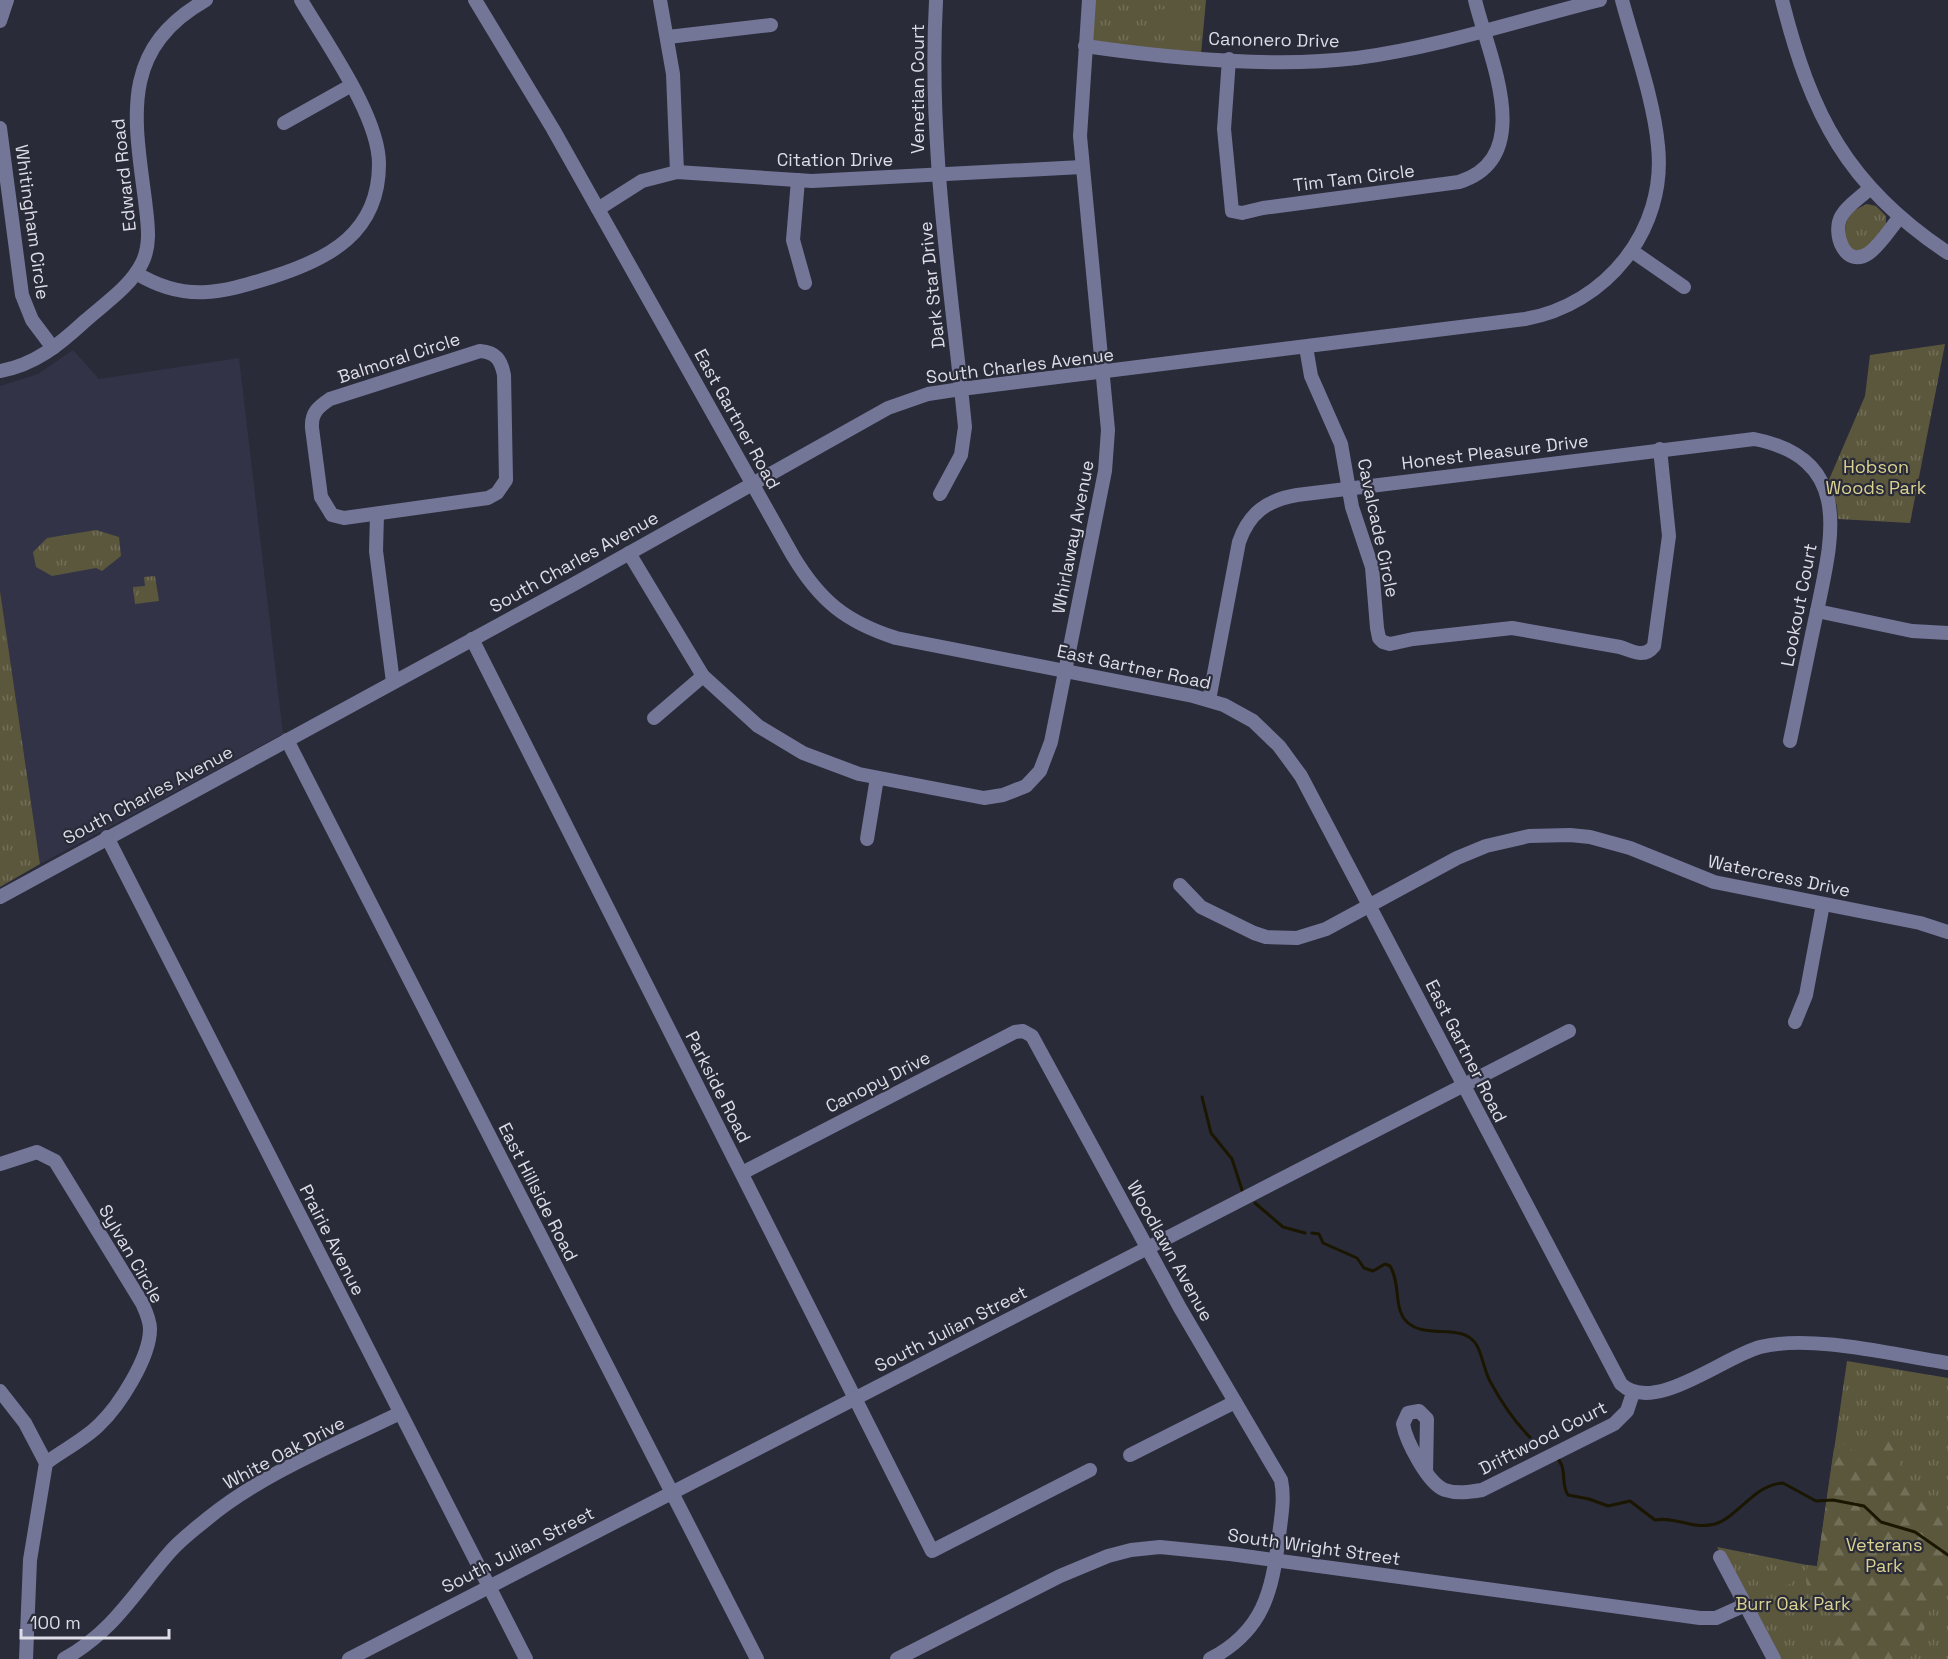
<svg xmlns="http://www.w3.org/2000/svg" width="1948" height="1659" font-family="'Space Grotesk',sans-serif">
<defs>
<pattern id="grass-tufts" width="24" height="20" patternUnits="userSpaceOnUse" patternTransform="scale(1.5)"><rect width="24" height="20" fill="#5b573d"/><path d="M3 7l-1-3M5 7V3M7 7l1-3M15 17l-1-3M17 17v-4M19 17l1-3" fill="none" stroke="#726f59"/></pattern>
<pattern id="forest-firs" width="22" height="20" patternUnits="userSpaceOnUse" patternTransform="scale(1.5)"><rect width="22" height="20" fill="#5b573d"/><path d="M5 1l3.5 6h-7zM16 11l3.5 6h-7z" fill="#726f59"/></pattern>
</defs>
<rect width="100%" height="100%" fill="#2a2b39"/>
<polygon fill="#323347" points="73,350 99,379 239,358 283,734 40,864 0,591 0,386 38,374"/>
<g fill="url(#grass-tufts)">
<polygon points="1090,0 1206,0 1201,54 1087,45"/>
<path d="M1867 204 1876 206 1886 216V225L1865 251 1858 253 1846 245C1844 223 1845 213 1867 204Z"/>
<polygon points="1945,344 1910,523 1838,519 1837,506 1828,482 1865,396 1870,355"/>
<polygon points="96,530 119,537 121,556 102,571 96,568 52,576 36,567 33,552 47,538"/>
<polygon points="155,576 159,601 135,604 133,587 145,586 144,577"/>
<polygon points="0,591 40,864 0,887"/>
<polygon points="1847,1361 1948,1378 1948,1659 1779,1659 1717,1547 1817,1567"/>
</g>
<path fill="url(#forest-firs)" d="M1885 1428 1892 1432 1903 1453C1892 1491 1910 1490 1937 1503L1944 1528 1948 1530V1589L1931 1604 1923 1633 1910 1659H1830C1829 1648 1839 1638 1837 1626 1831 1598 1798 1604 1808 1565L1817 1566 1834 1448 1849 1443 1853 1454 1861 1460 1868 1459 1874 1453V1438Z"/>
<g fill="#5b573d">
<polygon points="1158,9 1194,13 1192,29 1157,25"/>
<polygon points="1785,1566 1793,1582 1765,1596 1757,1580"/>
</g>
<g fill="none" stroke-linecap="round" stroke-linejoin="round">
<g stroke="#1a1600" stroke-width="3">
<polyline points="1202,1097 1211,1133 1232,1159 1243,1193"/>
<polyline points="1255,1203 1283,1227 1305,1233"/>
<path d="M1312 1233 1319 1234 1323 1243 1357 1258 1364 1268 1373 1271 1385 1264 1390 1266C1401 1284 1393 1308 1407 1322 1426 1340 1461 1322 1476 1344 1483 1355 1484 1372 1491 1383 1504 1407 1518 1427 1538 1445"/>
<path d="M1556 1457C1568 1467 1560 1483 1568 1495L1589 1499 1608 1506 1630 1501 1655 1520C1676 1516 1691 1530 1715 1524 1738 1517 1755 1484 1783 1483L1816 1501 1833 1500 1864 1506 1881 1522 1915 1532 1948 1555"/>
</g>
<g stroke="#747698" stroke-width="14">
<path d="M475 0 553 129 793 556C820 601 846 622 896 638L1193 696 1224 705 1253 721 1279 746 1301 776 1621 1384C1654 1415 1723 1357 1760 1347 1812 1334 1894 1355 1948 1363"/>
<polyline points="660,0 673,74 677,172"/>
<path d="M1782 0C1811 115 1847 186 1948 253"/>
<path d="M936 1C928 144 951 285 965 427L961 455 940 494"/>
<polyline points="0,21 7,0"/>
<polyline points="668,37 771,25"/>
<path d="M1085 46C1168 58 1274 68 1357 58 1439 47 1520 20 1600 0"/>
<path d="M1229 59 1224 129 1232 211 1242 213 1263 208 1459 182C1538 157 1488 55 1475 0"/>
<polyline points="284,123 350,86"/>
<polyline points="0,128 22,295 32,320 53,348"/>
<polyline points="798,180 793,240 805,283"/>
<path d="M1869 189C1861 197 1848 205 1842 215 1831 232 1845 270 1869 253 1881 244 1890 229 1899 218"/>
<polyline points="598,209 642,181 677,172 812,181 1082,167"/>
<polyline points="1632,251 1684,287"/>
<path d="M136 273C185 303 221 293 272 277 329 259 379 233 379 164 379 116 326 43 301 0"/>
<path d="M1306 347 1311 376 1341 444 1352 507 1372 567 1377 628 1379 638 1383 642 1390 644 1413 639 1512 628 1620 647C1633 651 1644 659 1654 646L1669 536 1660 449"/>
<path d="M480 351C496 352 501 360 504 375L506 480 497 493 488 498 344 518 332 515 321 497 312 428C311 413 318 407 330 399Z"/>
<path d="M0 371C35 365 60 344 85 321 104 304 131 286 142 263 152 243 147 220 145 200 134 116 120 49 206 0"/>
<polyline points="377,514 376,551 393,682"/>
<polyline points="629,553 703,676 758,726 803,753 859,774 984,798 1003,795 1026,786 1040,771 1051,742 1105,471 1108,430 1080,136 1089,0"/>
<polyline points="1817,611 1912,631 1948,633"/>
<polyline points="472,639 932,1551 1090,1470"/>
<path d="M1209 700 1239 542C1249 513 1267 500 1297 495L1754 439C1857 459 1831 542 1816 616 1807 657 1799 699 1790 741"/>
<polyline points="654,718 703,676"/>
<polyline points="287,740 757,1659"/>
<polyline points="107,837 526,1659"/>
<polyline points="867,839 877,778"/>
<polyline points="1180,885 1201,907 1254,933 1266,937 1297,938 1326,929 1457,858 1486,846 1529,836 1570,835 1590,837 1630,848 1714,882 1920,923 1948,932"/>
<path d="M0 897 576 583 888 408 928 394 961 389 1525 319C1606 305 1667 230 1658 146 1654 100 1634 45 1622 0"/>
<polyline points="1795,1022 1806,995 1823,904"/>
<path d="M0 1164 37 1152 55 1161 142 1303C146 1312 150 1320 150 1329 150 1358 119 1406 99 1425 84 1440 63 1450 46 1463"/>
<path d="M742 1173 1015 1032 1023 1031 1032 1036 1180 1308 1281 1480C1285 1499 1281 1517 1279 1536 1272 1591 1264 1631 1210 1659"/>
<polyline points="0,1391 25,1423 46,1463 30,1560 26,1659"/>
<polyline points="1130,1455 1235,1402"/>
<path d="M1426 1472 1427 1419 1419 1411 1408 1413 1403 1424C1406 1441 1428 1484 1445 1490 1457 1494 1470 1492 1482 1490L1614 1424 1627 1411 1633 1393"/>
<polyline points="1720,1557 1774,1659"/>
<path d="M64 1659C113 1632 134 1593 169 1553 180 1540 195 1529 207 1519 263 1473 335 1445 400 1413"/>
<polyline points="349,1659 1569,1031"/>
<polyline points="897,1659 1060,1576 1108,1556 1131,1550 1160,1547 1230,1554 1700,1618 1716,1618 1745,1605"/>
</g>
</g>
<g text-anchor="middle" stroke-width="4.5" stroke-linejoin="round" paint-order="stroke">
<g font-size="18" fill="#dcdde6" stroke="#2a2b39">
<text transform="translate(1274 40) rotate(1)" y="6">Canonero Drive</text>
<text transform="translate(918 89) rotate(-90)" y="6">Venetian Court</text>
<text x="835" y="166">Citation Drive</text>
<text transform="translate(124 175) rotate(-96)" y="6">Edward Road</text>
<text transform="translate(1354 178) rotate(-7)" y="6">Tim Tam Circle</text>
<text transform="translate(32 222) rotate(82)" y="6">Whitingham Circle</text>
<text transform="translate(932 285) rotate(-96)" y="6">Dark Star Drive</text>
<text transform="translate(399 358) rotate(-18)" y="6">Balmoral Circle</text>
<text transform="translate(1020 366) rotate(-7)" y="6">South Charles Avenue</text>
<text transform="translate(737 419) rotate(61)" y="6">East Gartner Road</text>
<text transform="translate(1495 452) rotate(-7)" y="6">Honest Pleasure Drive</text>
<text transform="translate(1378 528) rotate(78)" y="6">Cavalcade Circle</text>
<text transform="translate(1073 537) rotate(-79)" y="6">Whirlaway Avenue</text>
<text transform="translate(574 562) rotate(-29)" y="6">South Charles Avenue</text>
<text transform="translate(1799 605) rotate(-79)" y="6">Lookout Court</text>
<text transform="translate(1134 667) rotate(12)" y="6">East Gartner Road</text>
<text transform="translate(148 795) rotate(-28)" y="6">South Charles Avenue</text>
<text transform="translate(1779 876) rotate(12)" y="6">Watercress Drive</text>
<text transform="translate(1466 1051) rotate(63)" y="6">East Gartner Road</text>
<text transform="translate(878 1082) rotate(-27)" y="6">Canopy Drive</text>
<text transform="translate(718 1087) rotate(63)" y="6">Parkside Road</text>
<text transform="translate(538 1192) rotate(63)" y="6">East Hillside Road</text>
<text transform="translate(332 1240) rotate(63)" y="6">Prairie Avenue</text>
<text transform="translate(1170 1251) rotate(61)" y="6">Woodlawn Avenue</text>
<text transform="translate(131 1254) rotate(60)" y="6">Sylvan Circle</text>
<text transform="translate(951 1329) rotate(-27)" y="6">South Julian Street</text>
<text transform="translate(1543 1438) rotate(-27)" y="6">Driftwood Court</text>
<text transform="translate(284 1453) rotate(-28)" y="6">White Oak Drive</text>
<text transform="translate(1314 1547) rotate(8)" y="6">South Wright Street</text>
<text transform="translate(518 1550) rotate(-27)" y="6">South Julian Street</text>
</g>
<g font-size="18" fill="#dbd290" stroke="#2a2b39">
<text x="1876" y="473">Hobson<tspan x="1876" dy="21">Woods Park</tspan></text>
<text x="1884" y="1551">Veterans<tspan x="1884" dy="21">Park</tspan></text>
<text x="1793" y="1610">Burr Oak Park</text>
</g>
</g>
<path d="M21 1629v9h148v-9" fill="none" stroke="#dcdde6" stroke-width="3"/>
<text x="30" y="1629" font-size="18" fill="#dcdde6" stroke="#2a2b39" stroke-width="4.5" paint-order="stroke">100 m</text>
</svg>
